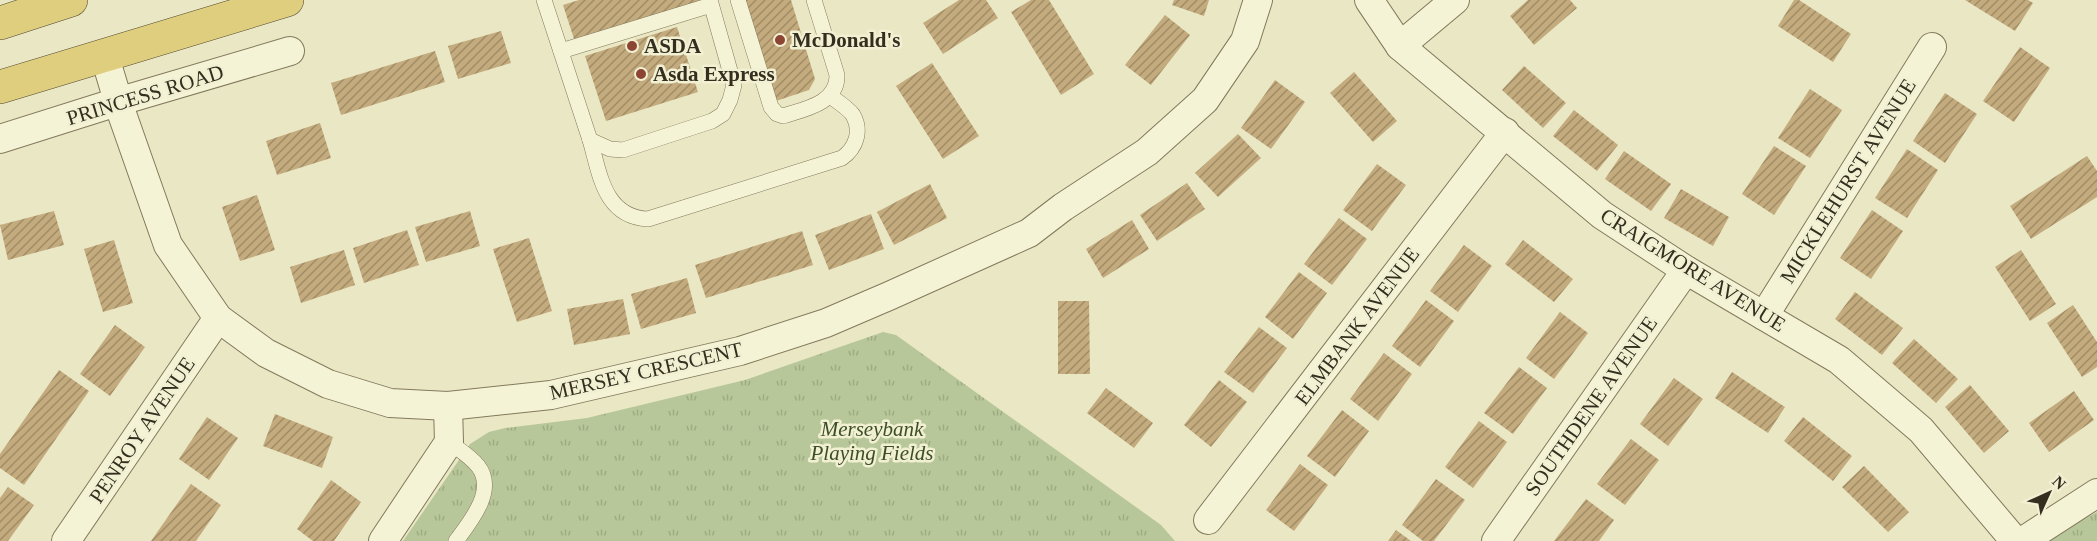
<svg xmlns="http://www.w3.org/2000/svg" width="2097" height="541" font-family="'Times New Roman',serif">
<defs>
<pattern id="park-tufts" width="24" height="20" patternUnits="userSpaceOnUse" patternTransform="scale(1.5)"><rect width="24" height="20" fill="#b7c799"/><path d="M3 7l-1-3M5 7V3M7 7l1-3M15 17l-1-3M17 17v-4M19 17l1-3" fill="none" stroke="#9eab83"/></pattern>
<pattern id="building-hatch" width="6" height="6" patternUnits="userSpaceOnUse" patternTransform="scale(1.5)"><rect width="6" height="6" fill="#c4ab7d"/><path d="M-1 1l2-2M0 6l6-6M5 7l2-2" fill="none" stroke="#a08c66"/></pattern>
</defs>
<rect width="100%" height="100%" fill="#eae7c4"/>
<g fill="url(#park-tufts)">
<polygon points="883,332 896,335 1161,525 1175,541 403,541 470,444 489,432 505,428 587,418 745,380"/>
<polygon points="2097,512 2097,541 2048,541 2056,534"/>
</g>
<g fill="url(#building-hatch)">
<polygon points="579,0 699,0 700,2 575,42 563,5"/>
<polygon points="746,0 791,0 815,79 809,90 776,101 745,1"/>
<polygon points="959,0 986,0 998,18 943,54 923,23"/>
<polygon points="1031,0 1049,0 1094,74 1061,95 1011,12"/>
<polygon points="1174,0 1209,0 1204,16 1172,5"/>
<polygon points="1528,0 1570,0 1577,8 1534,45 1510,16"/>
<polygon points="1794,0 1799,0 1851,34 1833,62 1778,26"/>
<polygon points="1965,0 2028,0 2033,3 2015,31"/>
<polygon points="1165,15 1190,35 1151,85 1125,65"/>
<polygon points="677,27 698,92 606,121 585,56"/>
<polygon points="501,31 511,63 458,79 448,46"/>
<polygon points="2020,47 2050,68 2014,122 1983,101"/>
<polygon points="435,51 445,82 341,115 331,83"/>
<polygon points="932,63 979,136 943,159 896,86"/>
<polygon points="1524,66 1566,103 1543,128 1502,90"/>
<polygon points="1354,72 1397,121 1373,142 1330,93"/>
<polygon points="1275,80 1305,102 1271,149 1241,128"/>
<polygon points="1810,89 1842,110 1810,158 1778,138"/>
<polygon points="1945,93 1977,114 1945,163 1913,141"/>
<polygon points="1574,110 1618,145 1597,171 1553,136"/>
<polygon points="320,123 331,158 277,175 266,141"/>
<polygon points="1238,134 1261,158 1218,197 1195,173"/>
<polygon points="1774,146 1806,166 1774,215 1742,194"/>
<polygon points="1907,149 1938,170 1907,218 1875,198"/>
<polygon points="1624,151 1671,184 1651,211 1605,179"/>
<polygon points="2087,156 2097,171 2097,197 2031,239 2010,206"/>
<polygon points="1377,164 1406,185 1372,231 1343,210"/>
<polygon points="1187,183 1205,209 1157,241 1140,215"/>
<polygon points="930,184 947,218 894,245 877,212"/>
<polygon points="1681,189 1729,217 1713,246 1664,218"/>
<polygon points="257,195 275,250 240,261 222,207"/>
<polygon points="1872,210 1903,231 1871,279 1840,258"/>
<polygon points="54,211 64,245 8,260 0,225"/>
<polygon points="470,211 480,246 426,262 415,227"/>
<polygon points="871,214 884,249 829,270 815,235"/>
<polygon points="1339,218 1367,239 1332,285 1304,264"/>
<polygon points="1132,220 1149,249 1103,278 1086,249"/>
<polygon points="407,230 419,265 364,283 353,248"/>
<polygon points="802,231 813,265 706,298 695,265"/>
<polygon points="529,238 552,311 517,322 493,249"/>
<polygon points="114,240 133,303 103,312 84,249"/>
<polygon points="1523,240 1573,279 1554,302 1505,264"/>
<polygon points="1464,245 1492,266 1458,312 1430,291"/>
<polygon points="344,250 355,285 301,303 290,267"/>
<polygon points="2021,250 2056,304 2030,321 1995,267"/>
<polygon points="1299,272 1327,293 1293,339 1265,317"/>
<polygon points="687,278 696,313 641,329 631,294"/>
<polygon points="1855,292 1903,328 1882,355 1835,319"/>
<polygon points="623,299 630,334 574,345 567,309"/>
<polygon points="1426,300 1454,321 1420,367 1392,346"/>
<polygon points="1058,301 1089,301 1090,374 1058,374"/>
<polygon points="2073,305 2097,342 2097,367 2082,377 2047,323"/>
<polygon points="1560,312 1588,333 1554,379 1526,358"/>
<polygon points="115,325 145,347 110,396 80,374"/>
<polygon points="1259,327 1287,348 1253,393 1224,372"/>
<polygon points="1914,339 1958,379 1936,403 1892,363"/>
<polygon points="1384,353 1412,374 1378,421 1350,399"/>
<polygon points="1519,367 1547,388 1513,434 1484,413"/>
<polygon points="59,370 89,391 24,485 0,468 0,454"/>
<polygon points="1732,372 1785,407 1768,433 1715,398"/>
<polygon points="1674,378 1703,399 1668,446 1640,424"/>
<polygon points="1219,380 1247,402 1211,447 1184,425"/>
<polygon points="1970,385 2009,431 1984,453 1945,407"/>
<polygon points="1106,388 1153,423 1134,448 1087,413"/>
<polygon points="2074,391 2094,420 2049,452 2029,423"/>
<polygon points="1342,410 1369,431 1335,477 1307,456"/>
<polygon points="275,414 333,437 322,468 263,446"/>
<polygon points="207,417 238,438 209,480 179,459"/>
<polygon points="1803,417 1852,456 1833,481 1784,441"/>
<polygon points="1479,421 1507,442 1473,488 1445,467"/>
<polygon points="1631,439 1659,460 1625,505 1597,484"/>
<polygon points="1300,464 1328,485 1294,531 1266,510"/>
<polygon points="1864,466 1909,512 1888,532 1842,487"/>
<polygon points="1436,479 1465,500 1434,541 1423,541 1402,525"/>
<polygon points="331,480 361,502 334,541 313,541 297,529"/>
<polygon points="191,484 221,505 196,541 151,541"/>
<polygon points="8,487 34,505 8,541 0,541 0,498"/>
<polygon points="1586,499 1614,520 1599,541 1554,541"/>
<polygon points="1396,530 1411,541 1388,541"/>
</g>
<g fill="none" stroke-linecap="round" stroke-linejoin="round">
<g stroke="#83795c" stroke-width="16">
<g id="service">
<polyline points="544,0 590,140 610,149 623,150 712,121 723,114 730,100 734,85 710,0"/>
<path d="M738 0 771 107 777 114 783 116C805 109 838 103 837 75L814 0"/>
<polyline points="561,51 711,5"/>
<path d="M590 140C600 174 604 217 648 219L842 158C856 148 862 131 853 115 848 108 837 101 830 96"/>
<path d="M449 442C458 449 470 456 478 466 497 490 470 522 456 541"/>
</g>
</g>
<g stroke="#83795c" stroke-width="30">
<g id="minor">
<polyline points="1369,0 1400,46 1602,215 1686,270 1839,360 1921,430 2015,541"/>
<polyline points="1400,46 1455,0"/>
<polyline points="104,54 122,114 168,245 218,318 266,353 328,384 390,403 448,406 551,395 740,351 826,323 889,296 1029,233 1063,207 1147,152 1205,100 1245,41 1258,0"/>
<polyline points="0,139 117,102 290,51"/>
<polyline points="1764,316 1932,47"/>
<polyline points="1208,520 1505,132"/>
<polyline points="66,541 218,318"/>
<polyline points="383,541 449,442 448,406"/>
<polyline points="1496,541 1686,270"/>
<polyline points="2023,541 2097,493"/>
</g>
</g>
<g stroke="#514730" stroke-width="34">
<g id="trunk">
<polyline points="0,23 71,0"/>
<polyline points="0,87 287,0"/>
</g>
</g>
<use href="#service" stroke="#f5f3d6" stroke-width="15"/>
<use href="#minor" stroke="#f5f3d6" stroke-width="28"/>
<use href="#trunk" stroke="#dece7e" stroke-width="33"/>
</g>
<g fill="#8c4532" stroke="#f2f0d3" stroke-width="2">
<circle cx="780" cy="40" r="6"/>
<circle cx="632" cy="46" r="6"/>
<circle cx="641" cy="74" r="6"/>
</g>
<g text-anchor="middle" stroke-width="5" stroke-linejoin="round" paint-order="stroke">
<g font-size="21" font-weight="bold" fill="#342e1f" stroke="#f2f0d3" text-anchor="start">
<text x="792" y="47">McDonald's</text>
<text x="644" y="53">ASDA</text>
<text x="653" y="81">Asda Express</text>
</g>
<g font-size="21" fill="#342e1f" stroke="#f2f0d3">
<text transform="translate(145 95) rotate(-17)" y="7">PRINCESS ROAD</text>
<text transform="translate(1848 181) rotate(-58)" y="7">MICKLEHURST AVENUE</text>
<text transform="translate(1693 270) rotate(32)" y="7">CRAIGMORE AVENUE</text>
<text transform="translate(1357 326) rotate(-53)" y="7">ELMBANK AVENUE</text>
<text transform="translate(646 371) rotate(-13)" y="7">MERSEY CRESCENT</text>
<text transform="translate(1591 406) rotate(-55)" y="7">SOUTHDENE AVENUE</text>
<text transform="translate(142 430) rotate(-56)" y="7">PENROY AVENUE</text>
</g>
<g font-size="21" font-style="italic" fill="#3c4e27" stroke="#f2f0d3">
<text x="872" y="436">Merseybank<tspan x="872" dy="24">Playing Fields</tspan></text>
</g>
</g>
<g transform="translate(2049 493) rotate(45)" stroke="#f2f0d3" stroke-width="4.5" paint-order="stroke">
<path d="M0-4.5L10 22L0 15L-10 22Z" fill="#342e1f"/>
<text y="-9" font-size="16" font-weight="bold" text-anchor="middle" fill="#342e1f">N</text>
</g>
</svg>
